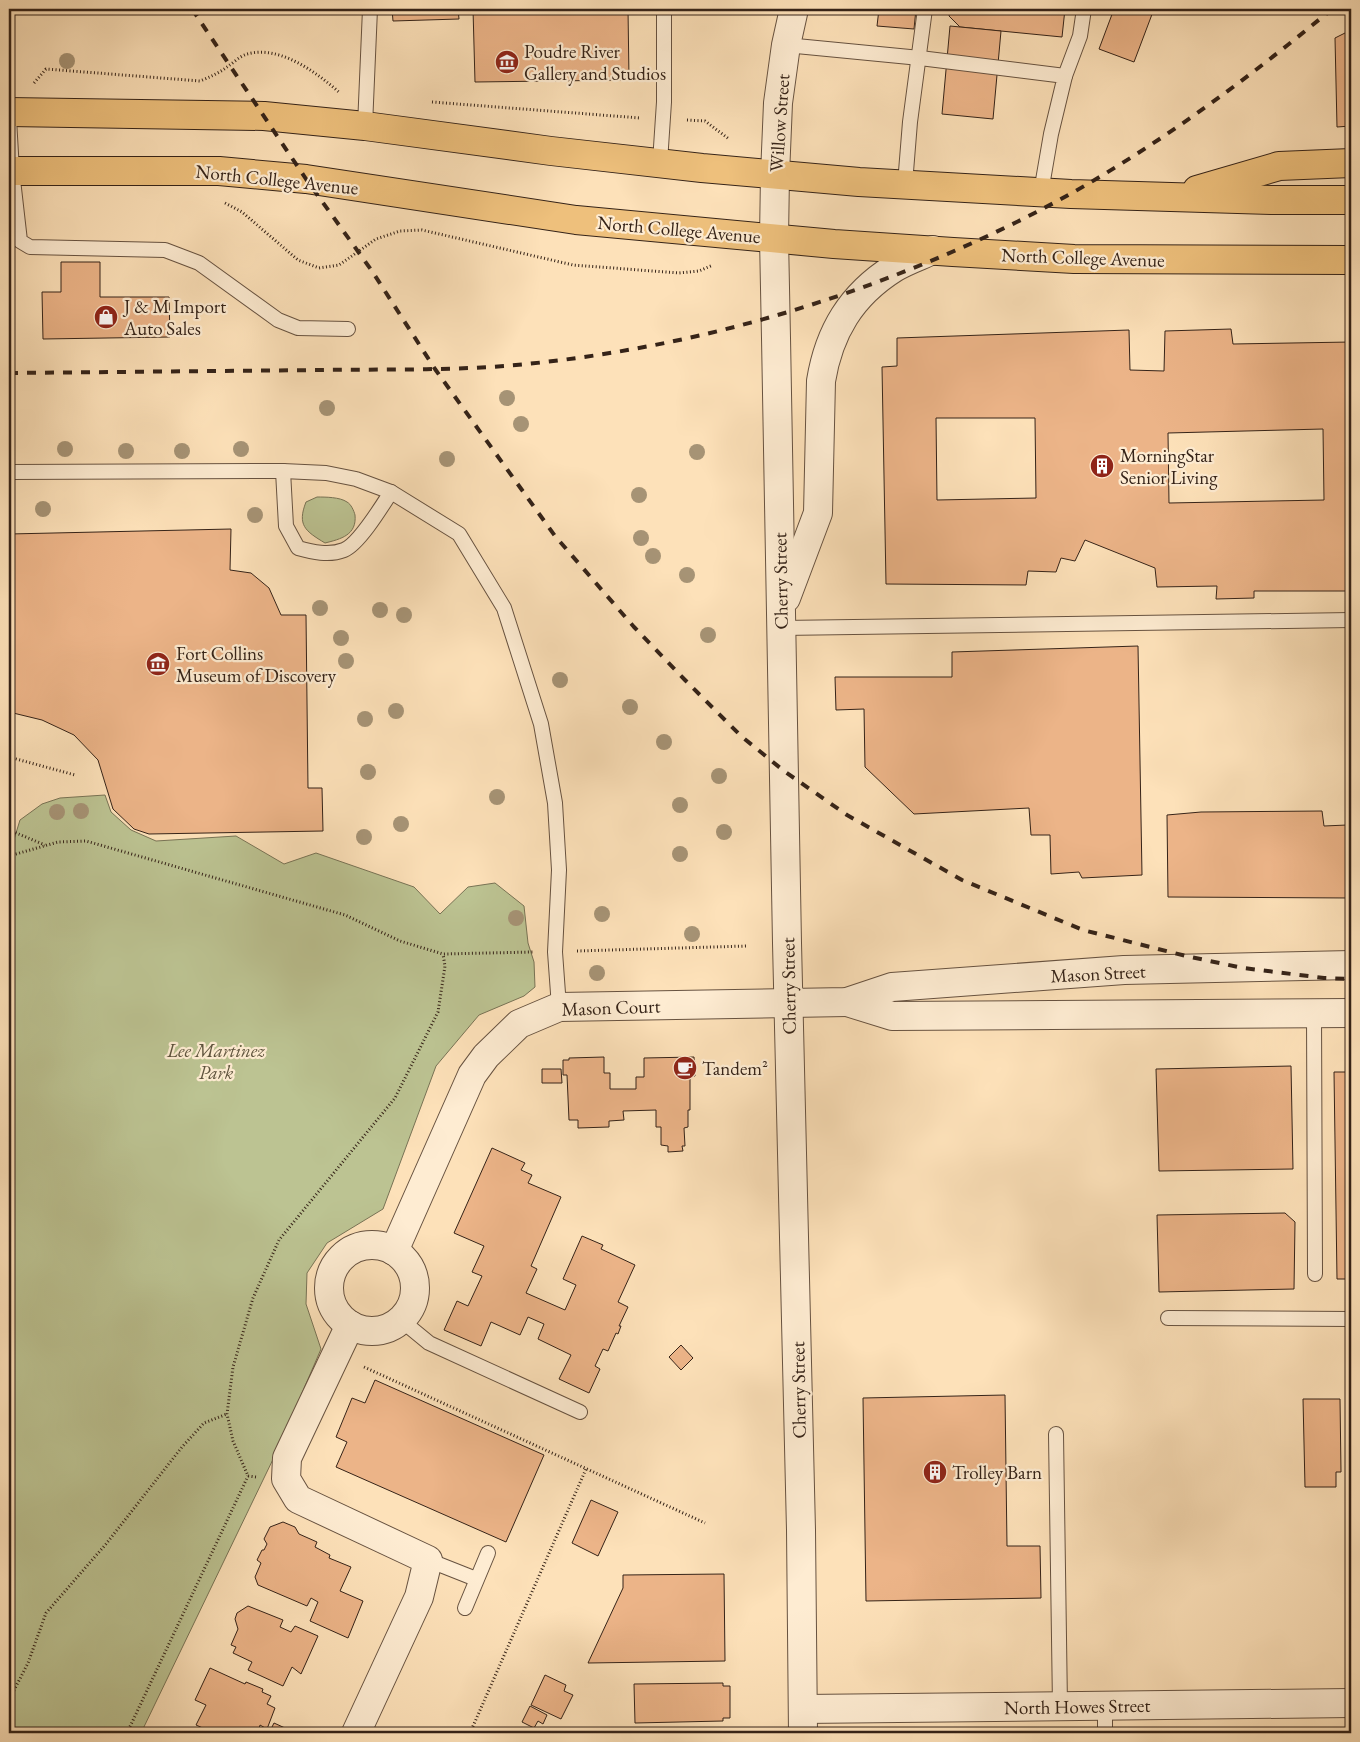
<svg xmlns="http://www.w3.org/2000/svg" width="1360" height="1742" font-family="'EB Garamond',serif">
<rect width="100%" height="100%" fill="#fde1b9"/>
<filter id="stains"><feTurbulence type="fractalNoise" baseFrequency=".004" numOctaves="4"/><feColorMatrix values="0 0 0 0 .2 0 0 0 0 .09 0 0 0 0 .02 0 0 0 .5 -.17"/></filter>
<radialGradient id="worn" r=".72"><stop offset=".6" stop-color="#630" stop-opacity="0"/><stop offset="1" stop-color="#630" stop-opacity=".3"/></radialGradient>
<g fill="#bcc392" stroke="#787355">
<path d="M317 497C325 497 340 497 347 502 351 504 354 511 355 515 357 535 341 539 325 543 305 531 297 525 306 502Z"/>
<polygon points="105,795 111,812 131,830 156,841 236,836 284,864 316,853 414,887 440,914 468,887 495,883 524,906 528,943 534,962 535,987 524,996 479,1015 436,1066 383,1209 327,1243 307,1273 306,1304 321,1349 277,1451 141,1733 9,1733 9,846 12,846 20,820 42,804 60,798"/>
</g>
<g fill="#ecb488" stroke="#352318" fill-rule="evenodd">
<polygon points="392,9 458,9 459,19 393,21"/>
<polygon points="473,9 628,9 629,80 475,82"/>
<polygon points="879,9 916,9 914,29 877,26"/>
<polygon points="950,9 1065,9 1062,37 960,27 949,16"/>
<polygon points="1114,9 1154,9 1134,62 1099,49"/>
<polygon points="950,26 1001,31 993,119 942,114"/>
<polygon points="1351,30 1351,126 1337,127 1335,38"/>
<polygon points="61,262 100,262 100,297 169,297 170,337 43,339 42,292 61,292"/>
<path d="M1231 329 1233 344 1351 342V591H1254V598L1216 599 1217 586 1157 587 1155 568 1085 540 1075 561 1061 558 1056 572 1028 571 1026 585 886 584 882 367 897 366V338L1129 330 1130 370 1164 371 1165 331ZM936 418H1035L1036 498 937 500ZM1323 429 1324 500 1169 503 1168 433Z"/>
<polygon points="231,529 230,570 251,573 269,588 281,615 306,615 308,788 322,788 323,831 149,834 134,829 113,809 98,760 74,735 42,720 9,712 9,534"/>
<polygon points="1347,635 1351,635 1351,898 1168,897 1167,815 1201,812 1322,811 1324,826 1347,825"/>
<polygon points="1138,646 1142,875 1082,878 1079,872 1051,874 1050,835 1031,835 1029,808 914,814 865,767 864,709 836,710 835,677 952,677 952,652"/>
<polygon points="604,1057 604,1073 610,1073 610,1089 636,1089 636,1077 644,1077 644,1058 694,1057 695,1076 690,1076 690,1110 688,1110 688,1127 684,1128 685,1146 682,1146 683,1151 668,1152 668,1146 661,1145 661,1127 656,1127 656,1110 623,1111 624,1120 609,1121 609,1127 578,1128 578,1120 569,1120 567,1075 563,1075 563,1060 569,1060 569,1058"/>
<polygon points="1291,1066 1293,1169 1159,1171 1156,1069"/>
<polygon points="542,1069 561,1069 562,1083 542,1083"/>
<polygon points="1334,1072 1351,1072 1351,1279 1337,1279"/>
<polygon points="492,1148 525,1163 521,1170 532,1175 528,1183 561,1197 531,1266 537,1269 526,1293 565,1310 576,1285 563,1279 582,1236 603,1245 601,1249 635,1265 618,1302 628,1307 619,1326 621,1326 618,1334 616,1333 608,1351 603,1349 595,1366 600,1369 589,1393 559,1379 571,1355 538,1339 544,1324 528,1317 520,1335 491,1322 481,1346 444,1330 457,1301 468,1306 482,1276 472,1272 484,1246 454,1233"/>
<polygon points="1285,1213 1295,1222 1294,1289 1159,1292 1157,1215"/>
<polygon points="681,1345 693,1358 681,1370 669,1357"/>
<polygon points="375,1380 544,1455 506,1542 336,1467 347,1442 336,1437 352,1398 365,1403"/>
<polygon points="1005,1395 1007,1546 1040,1546 1041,1598 866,1601 863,1398"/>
<polygon points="1303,1399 1340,1399 1341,1472 1336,1472 1336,1487 1305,1487"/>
<polygon points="591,1500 618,1512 598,1556 572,1543"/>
<polygon points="283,1522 295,1527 299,1534 317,1542 315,1547 330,1555 329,1558 351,1567 340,1591 363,1601 348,1638 310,1621 318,1602 311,1598 307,1606 258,1585 255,1577 261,1563 257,1560 262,1550 264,1550 267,1544 264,1539 270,1527"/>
<polygon points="724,1574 725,1661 588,1663 623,1588 623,1575"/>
<polygon points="248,1606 283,1620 280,1627 291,1632 295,1626 318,1636 301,1674 292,1667 283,1686 248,1670 252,1662 233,1653 236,1647 231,1645 238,1629 235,1619 237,1613"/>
<polygon points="210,1668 245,1684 246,1682 263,1689 262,1692 271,1696 267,1704 275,1708 267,1729 260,1725 258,1733 214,1733 196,1725 206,1705 195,1700"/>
<polygon points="545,1675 566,1685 564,1691 573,1695 561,1719 531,1705"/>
<polygon points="723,1683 723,1686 730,1686 730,1718 723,1718 723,1721 635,1723 634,1684"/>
<polygon points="530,1706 547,1715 543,1724 538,1721 534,1728 522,1722"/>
<polygon points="274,1723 296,1733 269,1733"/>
<polygon points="723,1731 723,1733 672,1733 672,1732"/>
</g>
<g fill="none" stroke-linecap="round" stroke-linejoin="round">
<g stroke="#675240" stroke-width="16">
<g id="service">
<polyline points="786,45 920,58 1065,76 1051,134 1041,192"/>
<polyline points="1065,76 1080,36 1084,9"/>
<polyline points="9,119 12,171 20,241 30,247 165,250 199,263 278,320 298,328 348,329"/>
<polyline points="365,126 370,9"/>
<polyline points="660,162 664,102 664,9"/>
<polyline points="905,184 910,122 925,9"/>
<path d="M283 471 286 526 298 548C312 552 329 556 344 550 359 544 382 506 391 492"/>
<polyline points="9,472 283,471 326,473 356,479 391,492 459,534 504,608 541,724 555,803 559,870 555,952 559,1007"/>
<polyline points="781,628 1351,620"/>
<polyline points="1314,1013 1315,1274"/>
<polyline points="1168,1318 1351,1319"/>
<polyline points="401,1320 429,1343 580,1412"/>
<polyline points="1056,1434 1060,1706"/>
<polyline points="428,1560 476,1579"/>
<polyline points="465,1608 488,1553"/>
<polyline points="1105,1705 1105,1733"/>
</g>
</g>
<g stroke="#675240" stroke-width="30">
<g id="minor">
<polyline points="775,175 778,103 786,45 794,9"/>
<circle cx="372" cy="1288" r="43"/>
<polyline points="394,1251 472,1075 486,1056 519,1024 559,1007 789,1003"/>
<polyline points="350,1325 287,1458 286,1479 298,1499 428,1560 419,1597 356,1733"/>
<polyline points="803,1709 1351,1703"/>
</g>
</g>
<g stroke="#675240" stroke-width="30">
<g id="tertiary">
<polyline points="775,175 774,238 776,338 787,943 801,1530 803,1733"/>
<path d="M786 598 818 513 821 381C829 332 851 295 894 268 905 261 920 256 933 250"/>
<polyline points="847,1002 892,1016 1351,1013"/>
<polyline points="789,1003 847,1002 892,987 1124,970 1351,965"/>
</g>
</g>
<g stroke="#352318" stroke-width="30">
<g id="trunk">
<polyline points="9,112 264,116 365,126 551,151 702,168 859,182 1071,194 1271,200 1351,200"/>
<polyline points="9,171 219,171 306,179 576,220 834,244 953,252 1074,259 1351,260"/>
<polyline points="1197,190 1279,166 1351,163"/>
</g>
</g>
<g stroke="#352318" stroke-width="3" stroke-dasharray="1 2.5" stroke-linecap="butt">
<path d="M34 83 46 69 200 81C210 77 219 73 227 67 233 63 240 56 247 54 280 45 316 72 340 93"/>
<polyline points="432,102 640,118"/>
<polyline points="687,120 705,121 729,139"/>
<polyline points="225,203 242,212 298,260 319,268 339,265 376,239 400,231 422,230 573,265 679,273 699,271 713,265"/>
<polyline points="9,757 75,775"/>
<polyline points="9,830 45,845"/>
<polyline points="9,856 58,842 86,841 345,915 400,941 443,954 533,952"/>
<polyline points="577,951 747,946"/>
<polyline points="364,1367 705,1523"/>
<polyline points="256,1477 248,1476 233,1441 227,1414 233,1367 253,1298 279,1240 395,1098 438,1012 445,966 443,954"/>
<polyline points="9,1700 28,1663 46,1613 106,1544 182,1447 204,1423 227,1414"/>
<polyline points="127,1733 248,1476"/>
<polyline points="470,1733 586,1469"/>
</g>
<use href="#service" stroke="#feecd2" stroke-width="14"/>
<use href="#minor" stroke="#feecd2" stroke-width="28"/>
<use href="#tertiary" stroke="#feecd2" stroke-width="28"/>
<use href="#trunk" stroke="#eec07c" stroke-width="28"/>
<g stroke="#352318" stroke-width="4" stroke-dasharray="9 9" stroke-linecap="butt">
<polyline points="192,9 306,179 372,271 435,369 555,536 634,627 685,680 741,736 784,771 847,815 962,880 1083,930 1186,956 1243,968 1324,978 1351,979"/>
<path d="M9 373C113 372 217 371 321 370 389 369 459 371 527 364 662 350 785 319 911 269 966 247 1020 222 1072 193 1164 141 1250 77 1332 9"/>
</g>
</g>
<g fill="#a69375">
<circle cx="67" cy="61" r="8"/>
<circle cx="507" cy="398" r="8"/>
<circle cx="327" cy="408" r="8"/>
<circle cx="521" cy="424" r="8"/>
<circle cx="65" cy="449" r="8"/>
<circle cx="241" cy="449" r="8"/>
<circle cx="126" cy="451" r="8"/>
<circle cx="182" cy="451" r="8"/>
<circle cx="697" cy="452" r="8"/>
<circle cx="447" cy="459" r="8"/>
<circle cx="639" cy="495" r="8"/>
<circle cx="43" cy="509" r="8"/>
<circle cx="255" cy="515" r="8"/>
<circle cx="641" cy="538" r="8"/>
<circle cx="653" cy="556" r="8"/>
<circle cx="687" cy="575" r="8"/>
<circle cx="320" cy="608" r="8"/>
<circle cx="380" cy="610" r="8"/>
<circle cx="404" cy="615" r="8"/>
<circle cx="708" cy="635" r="8"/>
<circle cx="341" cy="638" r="8"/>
<circle cx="346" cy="661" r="8"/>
<circle cx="560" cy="680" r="8"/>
<circle cx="630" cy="707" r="8"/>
<circle cx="396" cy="711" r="8"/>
<circle cx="365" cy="719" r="8"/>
<circle cx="664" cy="742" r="8"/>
<circle cx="368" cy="772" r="8"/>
<circle cx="719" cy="776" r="8"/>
<circle cx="497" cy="797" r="8"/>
<circle cx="680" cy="805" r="8"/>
<circle cx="81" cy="811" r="8"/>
<circle cx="57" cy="812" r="8"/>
<circle cx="401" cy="824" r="8"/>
<circle cx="724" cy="832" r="8"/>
<circle cx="364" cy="837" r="8"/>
<circle cx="680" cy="854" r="8"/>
<circle cx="602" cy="914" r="8"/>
<circle cx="516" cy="918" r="8"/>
<circle cx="692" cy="934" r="8"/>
<circle cx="597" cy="973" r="8"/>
</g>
<defs>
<g id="museum-disc" transform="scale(1.25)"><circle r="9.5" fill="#8f2418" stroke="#feecd2"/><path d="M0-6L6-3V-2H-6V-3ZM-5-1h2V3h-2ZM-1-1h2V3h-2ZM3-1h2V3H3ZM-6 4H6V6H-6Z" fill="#fff"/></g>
<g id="shop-disc" transform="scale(1.25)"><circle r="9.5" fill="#8f2418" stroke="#feecd2"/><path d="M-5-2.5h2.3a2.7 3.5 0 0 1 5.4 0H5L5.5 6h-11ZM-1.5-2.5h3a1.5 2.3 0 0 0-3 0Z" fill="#fff"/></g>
<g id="building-disc" transform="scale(1.25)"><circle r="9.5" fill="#8f2418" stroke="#feecd2"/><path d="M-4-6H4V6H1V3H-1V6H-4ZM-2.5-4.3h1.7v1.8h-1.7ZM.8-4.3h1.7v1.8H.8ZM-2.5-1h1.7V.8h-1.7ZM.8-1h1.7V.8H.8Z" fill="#fff"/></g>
<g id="cafe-disc" transform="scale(1.25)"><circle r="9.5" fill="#8f2418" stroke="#feecd2"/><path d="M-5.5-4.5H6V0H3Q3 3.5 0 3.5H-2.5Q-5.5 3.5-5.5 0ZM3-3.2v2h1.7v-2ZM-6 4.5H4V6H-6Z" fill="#fff"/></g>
</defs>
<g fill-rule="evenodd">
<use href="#museum-disc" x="507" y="62"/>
<use href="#shop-disc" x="106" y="317"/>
<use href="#building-disc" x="1102" y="466"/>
<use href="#museum-disc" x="158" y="664"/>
<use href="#cafe-disc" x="685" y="1068"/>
<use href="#building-disc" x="935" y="1472"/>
</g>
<g text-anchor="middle" stroke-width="4.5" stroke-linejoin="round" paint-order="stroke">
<g font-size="19" fill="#352318" stroke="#feecd2" text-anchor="start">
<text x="524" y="58">Poudre River<tspan x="524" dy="22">Gallery and Studios</tspan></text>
<text x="124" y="313">J &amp; M Import<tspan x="124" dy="22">Auto Sales</tspan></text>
<text x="1120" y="462">MorningStar<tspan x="1120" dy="22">Senior Living</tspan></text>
<text x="176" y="660">Fort Collins<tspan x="176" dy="22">Museum of Discovery</tspan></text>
<text x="702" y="1075">Tandem²</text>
<text x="952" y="1479">Trolley Barn</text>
</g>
<g font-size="19" fill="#352318" stroke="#feecd2">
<text transform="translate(779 123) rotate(-86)" y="7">Willow Street</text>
<text transform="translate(277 179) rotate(6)" y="7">North College Avenue</text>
<text transform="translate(679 229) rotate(5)" y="7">North College Avenue</text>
<text transform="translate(1083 257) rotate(2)" y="7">North College Avenue</text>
<text transform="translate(780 581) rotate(-91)" y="7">Cherry Street</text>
<text transform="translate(1098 973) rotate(-3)" y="7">Mason Street</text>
<text transform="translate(788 986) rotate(-91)" y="7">Cherry Street</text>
<text transform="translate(611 1007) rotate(-2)" y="7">Mason Court</text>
<text transform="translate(798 1390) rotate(-91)" y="7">Cherry Street</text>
<text transform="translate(1077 1706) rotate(-1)" y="7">North Howes Street</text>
</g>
<g font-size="19" font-style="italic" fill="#5e533d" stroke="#feecd2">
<text x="216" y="1057">Lee Martinez<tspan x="216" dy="22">Park</tspan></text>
</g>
</g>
<rect width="1360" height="1742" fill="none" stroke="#fde1b9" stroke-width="30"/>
<rect x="10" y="10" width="1340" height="1722" fill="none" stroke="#352318" stroke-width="2.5"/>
<rect x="15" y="15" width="1330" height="1712" fill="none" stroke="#352318"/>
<rect width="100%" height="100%" filter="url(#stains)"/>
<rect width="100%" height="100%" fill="url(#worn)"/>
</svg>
